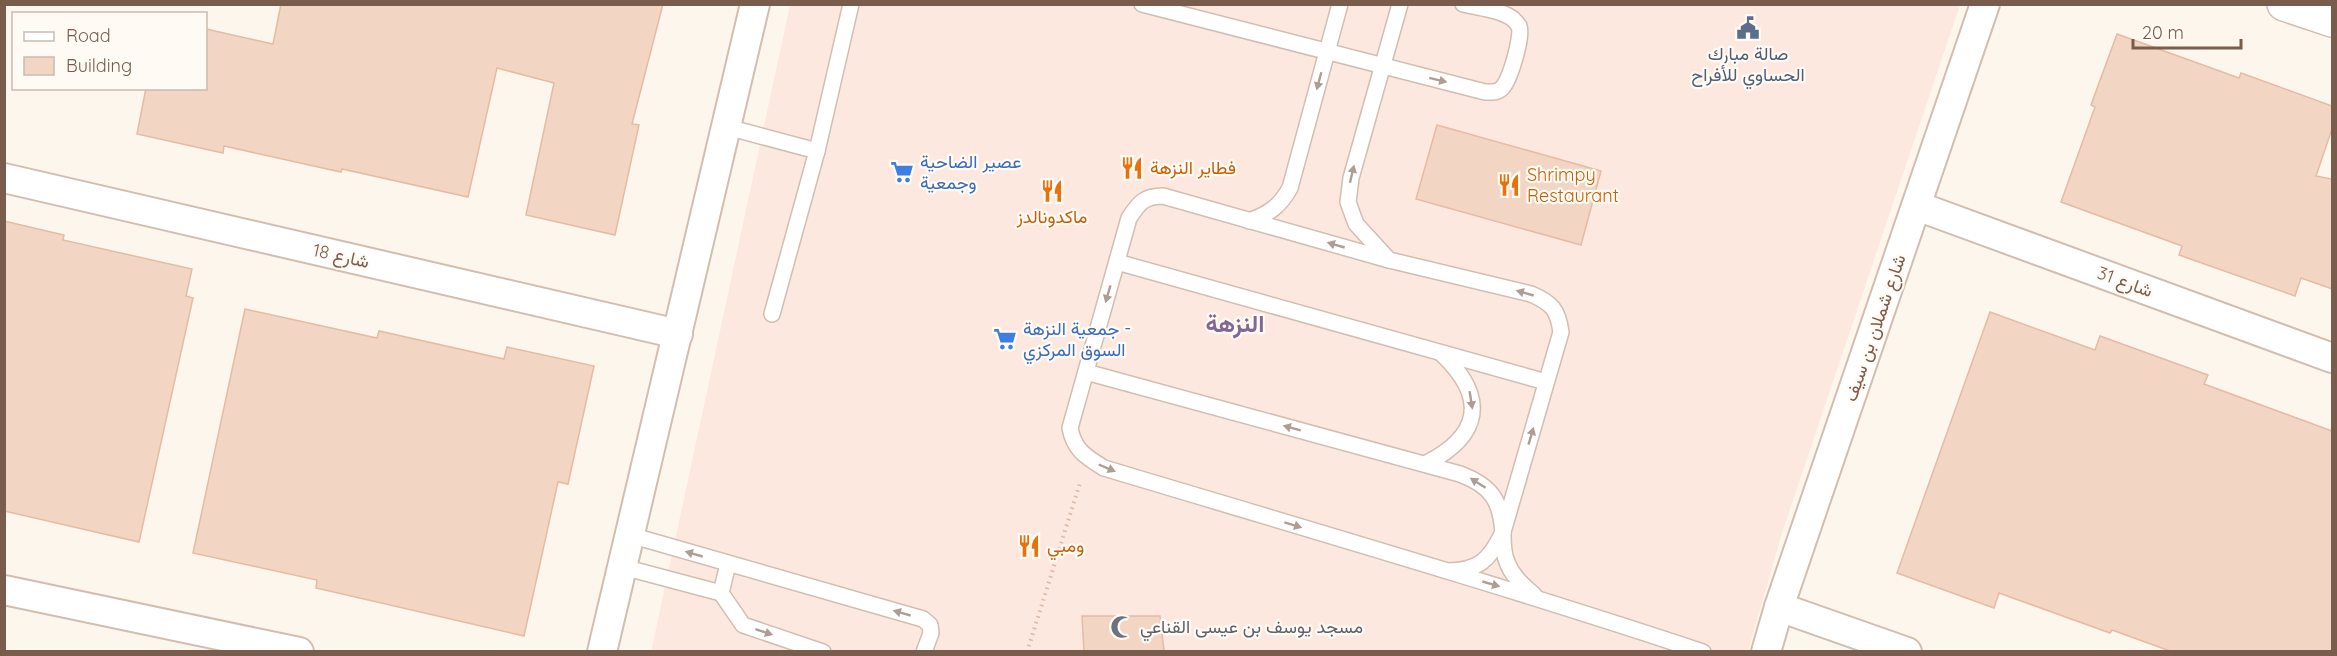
<svg xmlns="http://www.w3.org/2000/svg" width="2337" height="656" font-family="Quicksand,Vazirmatn,sans-serif">
<rect width="100%" height="100%" fill="#fdf6ec"/>
<polygon fill="#fde8e0" points="790,5 1960,5 1782,533 1748,651 651,652"/>
<g fill="#f3d5c3" stroke="#e6bba3" stroke-width="1.5">
<polygon points="281,4 663,4 632,124 639,125 615,235 526,215 554,83 497,68 468,197 342,169 341,172 224,146 223,153 137,134 146,88 206,88 206,29 273,44"/>
<polygon points="2117,34 2239,78 2241,73 2332,106 2332,129 2316,176 2332,179 2332,289 2301,278 2295,296 2179,255 2182,246 2061,202 2095,107 2091,105"/>
<polygon points="1437,125 1601,171 1581,245 1416,199"/>
<polygon points="4,221 64,235 63,240 192,269 186,296 193,298 139,542 4,511"/>
<polygon points="245,309 377,338 379,331 504,359 507,347 594,366 568,484 558,482 524,636 316,588 317,580 193,553"/>
<polygon points="1990,312 2095,350 2100,336 2208,375 2204,384 2332,431 2332,651 2170,651 2112,630 2110,633 1999,593 1994,608 1897,573"/>
<polygon points="1082,616 1160,616 1164,651 1084,651"/>
</g>
<g fill="none" stroke-linecap="round" stroke-linejoin="round">
<g stroke="#d1beb0" stroke-width="18">
<g id="service">
<path d="M1142 4 1485 92C1492 92 1497 93 1502 88 1510 80 1523 36 1519 26 1517 23 1515 21 1513 19 1500 9 1479 8 1463 4"/>
<polyline points="727,127 817,151"/>
<path d="M1249 221C1269 214 1280 206 1290 188L1340 4"/>
<polyline points="1389,260 1356,224 1348,202 1351,178 1400,4"/>
<polyline points="1117,262 1546,382"/>
<polyline points="772,314 817,151 851,4"/>
<path d="M1086 372 1460 474C1492 486 1501 501 1503 534 1503 543 1503 553 1507 562 1512 576 1523 585 1534 595"/>
<path d="M1425 464C1481 436 1488 398 1442 354"/>
<polyline points="630,535 923,619 930,625 931,633 924,652"/>
<polyline points="623,567 721,593 743,625 823,652"/>
<path d="M1447 571C1478 571 1490 560 1503 532L1561 332C1558 310 1552 303 1531 294L1389 260 1163 196C1144 196 1139 203 1129 218L1070 428C1074 450 1086 457 1104 468 1304 528 1504 586 1703 652"/>
<polyline points="721,593 728,564"/>
</g>
</g>
<g stroke="#d1beb0" stroke-width="32">
<g id="minor">
<polyline points="4,178 678,334"/>
<polyline points="1917,206 2332,358"/>
<polyline points="4,590 299,652"/>
<polyline points="1779,607 1907,652"/>
<polyline points="602,652 755,4"/>
<polyline points="1766,652 1779,607 1985,4"/>
</g>
</g>
<g stroke="#d1beb0" stroke-width="36">
<polyline id="tertiary" points="2284,4 2332,20"/>
</g>
<polyline stroke="#d9b8a5" stroke-width="4" stroke-dasharray="1.5 4.5" stroke-linecap="butt" points="1027,652 1080,483"/>
<use href="#service" stroke="#fff" stroke-width="15"/>
<use href="#minor" stroke="#fff" stroke-width="28"/>
<use href="#tertiary" stroke="#fff" stroke-width="33"/>
</g>
<defs><path id="oneway-solid" d="M-6-.8H1V-3.2L6.5 0L1 3.2V.8H-6Z" transform="scale(1.5)"/></defs>
<g fill="#af9d94">
<use href="#oneway-solid" transform="translate(1438 80) rotate(14)"/>
<use href="#oneway-solid" transform="translate(1319 81) rotate(105)"/>
<use href="#oneway-solid" transform="translate(1352 174) rotate(-77)"/>
<use href="#oneway-solid" transform="translate(1336 245) rotate(-164)"/>
<use href="#oneway-solid" transform="translate(1525 293) rotate(-164)"/>
<use href="#oneway-solid" transform="translate(1108 294) rotate(106)"/>
<use href="#oneway-solid" transform="translate(1471 400) rotate(81)"/>
<use href="#oneway-solid" transform="translate(1292 428) rotate(-165)"/>
<use href="#oneway-solid" transform="translate(1531 436) rotate(-74)"/>
<use href="#oneway-solid" transform="translate(1107 468) rotate(23)"/>
<use href="#oneway-solid" transform="translate(1478 483) rotate(-148)"/>
<use href="#oneway-solid" transform="translate(1293 525) rotate(17)"/>
<use href="#oneway-solid" transform="translate(694 554) rotate(-164)"/>
<use href="#oneway-solid" transform="translate(1491 584) rotate(16)"/>
<use href="#oneway-solid" transform="translate(902 613) rotate(-164)"/>
<use href="#oneway-solid" transform="translate(764 632) rotate(18)"/>
</g>
<defs>
<g id="civic-bare" transform="scale(1.8)"><path d="M-.6-6.5H3V-4.5H.6V-3L4-1V1h2V6H-6V1h2V-1L-.6-3ZM-1.2 2.5V6h2.4V2.5Z" fill="#5c6f8a" stroke="#fffaf3" stroke-width="2.5" paint-order="stroke"/></g>
<g id="restaurant-bare" transform="scale(1.8)"><path d="M-5-6h1v4h1v-4h1v4h1v-4h1v5L-1.5 .5V6h-2V.5L-5-1ZM5-6V6H3V1.5H1.5Q1.5-4 5-6Z" fill="#e8710a" stroke="#fffaf3" stroke-width="2.5" paint-order="stroke"/></g>
<g id="supermarket-bare" transform="scale(1.8)"><path d="M-6-5.5h2.5l.6 2H6L4.5 2H-2.5L-4.4-4H-6ZM-1.5 3.2a1.3 1.3 0 1 0 .1 0ZM3 3.2a1.3 1.3 0 1 0 .1 0Z" fill="#3f7fe0" stroke="#fffaf3" stroke-width="2.5" paint-order="stroke"/></g>
<g id="mosque-bare" transform="scale(1.8)"><path d="M3.5-4.9A6 6 0 1 0 3.5 4.9A5 5 0 1 1 3.5-4.9Z" fill="#6b7280" stroke="#fffaf3" stroke-width="2.5" paint-order="stroke"/></g>
</defs>
<g fill-rule="evenodd">
<use href="#civic-bare" x="1748" y="28"/>
<use href="#restaurant-bare" x="1132" y="168"/>
<use href="#supermarket-bare" x="902" y="172"/>
<use href="#restaurant-bare" x="1509" y="185"/>
<use href="#restaurant-bare" x="1052" y="191"/>
<use href="#supermarket-bare" x="1005" y="339"/>
<use href="#restaurant-bare" x="1029" y="546"/>
<use href="#mosque-bare" x="1122" y="627"/>
</g>
<g text-anchor="middle" stroke-width="4.5" stroke-linejoin="round" paint-order="stroke">
<g font-size="18" fill="#4e5e75" stroke="#fffaf3">
<text x="1748" y="60">صالة مبارك<tspan x="1748" dy="21">الحساوي للأفراح</tspan></text>
</g>
<g font-size="18" fill="#366cbe" stroke="#fffaf3" text-anchor="start">
<text x="920" y="168">عصير الضاحية<tspan x="920" dy="21">وجمعية</tspan></text>
<text x="1023" y="335">جمعية النزهة -<tspan x="1023" dy="21">السوق المركزي</tspan></text>
</g>
<g font-size="18" fill="#c56008" stroke="#fffaf3" text-anchor="start">
<text x="1150" y="174">فطاير النزهة</text>
<text x="1527" y="181">Shrimpy<tspan x="1527" dy="21">Restaurant</tspan></text>
<text x="1052" y="223" text-anchor="middle">ماكدونالدز</text>
<text x="1047" y="552">ومبي</text>
</g>
<g font-size="18" fill="#7a5c4d" stroke="#fffaf3">
<text transform="translate(341 256) rotate(13)" y="6">شارع 18</text>
<text transform="translate(2125 282) rotate(20)" y="6">شارع 31</text>
<text transform="translate(1875 328) rotate(-71)" y="6">شارع شملان بن سيف</text>
</g>
<g font-size="18" fill="#5b616d" stroke="#fffaf3" text-anchor="start">
<text x="1140" y="633">مسجد يوسف بن عيسى القناعي</text>
</g>
<g font-size="24" font-weight="bold" fill="#846695" stroke="#fffaf3">
<text x="1235" y="332">النزهة</text>
</g>
</g>
<rect width="2337" height="656" fill="none" stroke="#7a5c4d" stroke-width="12"/>
<rect x="12" y="12" width="195" height="78" fill="#fffaf3" stroke="#cabbb1" stroke-width="1.5"/>
<rect x="24" y="32" width="30" height="9" fill="#ffffff" stroke="#cabbb1" stroke-width="1.5"/>
<text x="66" y="42" font-size="18" fill="#7a5c4d">Road</text>
<rect x="24" y="57" width="30" height="18" fill="#f3d5c3" stroke="#cabbb1" stroke-width="1.5"/>
<text x="66" y="72" font-size="18" fill="#7a5c4d">Building</text>
<path d="M2133 39v9h108v-9" fill="none" stroke="#7a5c4d" stroke-width="3"/>
<text x="2142" y="39" font-size="18" fill="#7a5c4d" stroke="#fffaf3" stroke-width="4.5" paint-order="stroke">20 m</text>
</svg>
